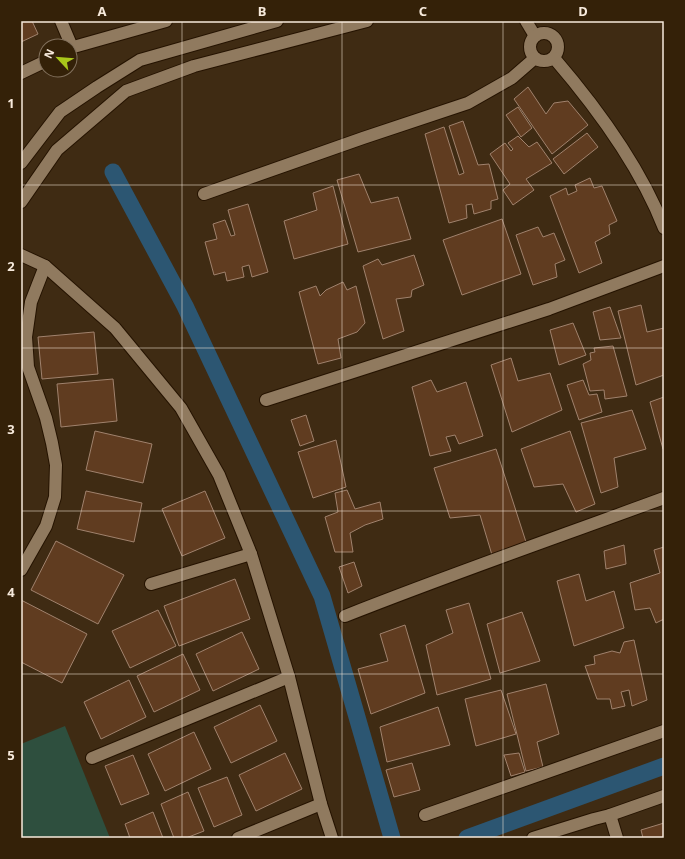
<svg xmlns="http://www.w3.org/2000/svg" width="685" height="859" font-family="'Noto Sans',sans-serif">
<rect width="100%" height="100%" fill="#3f2b13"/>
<polygon fill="#2e4f3e" points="65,726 110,838 21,838 21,744"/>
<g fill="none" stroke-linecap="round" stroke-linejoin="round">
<g stroke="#2c5672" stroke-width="17">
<polyline points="113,172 185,306 322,596 392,838"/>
<polyline points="467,838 664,766"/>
</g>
</g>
<g fill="#603c20" stroke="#a0826d">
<polygon points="21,21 32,21 38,34 21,42"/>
<polygon points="528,87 546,114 554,103 568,101 588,125 552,154 514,99"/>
<polygon points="518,107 532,128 521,137 506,115"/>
<polygon points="463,121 478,165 489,164 498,199 491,201 491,209 474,214 472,204 466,205 467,218 449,223 425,134 444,127 459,175 464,173 449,126"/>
<polygon points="587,133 598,147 564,174 553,159"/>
<polygon points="518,136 529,147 537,142 552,163 526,179 534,190 513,205 503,190 510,184 490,154 505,143 511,151 513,149 508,143"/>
<polygon points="359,174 371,203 398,197 411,239 358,252 337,180"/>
<polygon points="590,178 594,188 602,186 617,221 609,225 610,234 595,242 602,263 579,273 550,196 566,188 568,195 577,191 575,185"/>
<polygon points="333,186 348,244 294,259 284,221 317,210 313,193"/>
<polygon points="248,204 268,272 252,277 249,265 242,267 244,277 227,281 225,272 214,275 205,242 217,239 213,224 225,220 231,236 235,235 228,210"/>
<polygon points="502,219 521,274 462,295 443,240"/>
<polygon points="538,227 543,237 554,233 565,260 555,264 557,277 533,285 516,235"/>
<polygon points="414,255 424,285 412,290 411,297 396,299 404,331 383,339 363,266 378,259 382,265"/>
<polygon points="343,282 347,290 356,286 365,323 357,332 338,339 341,358 318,364 299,292 316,286 320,296 326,290"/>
<polygon points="641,305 647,332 664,328 664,375 636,385 618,311"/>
<polygon points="610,307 621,338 600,340 593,312"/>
<polygon points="573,323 586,355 559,365 550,330"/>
<polygon points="94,332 98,374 42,379 38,337"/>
<polygon points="613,346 627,396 605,399 604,390 590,391 583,364 591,360 590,353 595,352 594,348"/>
<polygon points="511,358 518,381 550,373 562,410 512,432 491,365"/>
<polygon points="113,379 117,421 61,427 57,384"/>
<polygon points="431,380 437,392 466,382 483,436 459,444 455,435 446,437 451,451 430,456 412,387"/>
<polygon points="583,380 589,395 597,394 602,412 579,420 567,385"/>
<polygon points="664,397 664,449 663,449 650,402"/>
<polygon points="632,410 646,449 614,458 618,487 601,493 581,423"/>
<polygon points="306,415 314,441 300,446 291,420"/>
<polygon points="95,431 152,444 143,483 86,470"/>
<polygon points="570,431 595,504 576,512 563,484 534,487 521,449"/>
<polygon points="336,440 346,487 313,498 298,452"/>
<polygon points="496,449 526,542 492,555 480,515 450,518 434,468"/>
<polygon points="347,490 355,509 380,502 383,519 365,525 350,533 353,552 335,552 325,517 338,512 335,493"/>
<polygon points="86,491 142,503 134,542 77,529"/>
<polygon points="205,491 225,538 182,556 162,509"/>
<polygon points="56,541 124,575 98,624 31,590"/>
<polygon points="624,545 626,564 606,569 604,551"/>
<polygon points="664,547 664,619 656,623 650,608 635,610 630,583 660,573 654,550"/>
<polygon points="354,562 362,586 348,593 339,567"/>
<polygon points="579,574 586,601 614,591 624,628 574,646 557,581"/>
<polygon points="235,579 250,619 179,646 164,606"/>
<polygon points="21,600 87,634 62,683 21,662"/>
<polygon points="469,603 491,679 437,695 426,645 453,633 446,610"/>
<polygon points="158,610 176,646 130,668 112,631"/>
<polygon points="522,612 540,661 500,673 487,624"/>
<polygon points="405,625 425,693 371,714 358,669 388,661 380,634"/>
<polygon points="242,632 259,669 213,691 196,654"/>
<polygon points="634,640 647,700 632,706 629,690 621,692 625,706 612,709 610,699 597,699 585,666 595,664 594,656 612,651 620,653 624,642"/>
<polygon points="183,654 200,690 154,712 137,676"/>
<polygon points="129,680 146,717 101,739 84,702"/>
<polygon points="546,684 559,734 537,742 543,767 526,771 507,694"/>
<polygon points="501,690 516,734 476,746 465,699"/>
<polygon points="260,705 277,741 231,763 214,727"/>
<polygon points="438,707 450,745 387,762 380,727"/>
<polygon points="194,732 211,769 165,791 148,754"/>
<polygon points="285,753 302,789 256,811 239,775"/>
<polygon points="519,753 525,772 511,776 504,755"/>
<polygon points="133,755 149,794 121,805 105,766"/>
<polygon points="412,763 420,790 394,797 386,770"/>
<polygon points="227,777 242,815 214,827 198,788"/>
<polygon points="188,792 204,831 186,838 174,838 161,804"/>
<polygon points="153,812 163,838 130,838 125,824"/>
<polygon points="664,823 664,838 643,838 641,830"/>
</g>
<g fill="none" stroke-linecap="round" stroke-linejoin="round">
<g stroke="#251300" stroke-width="14">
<g id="minor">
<polyline points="61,21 72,47"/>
<polyline points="526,21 535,36"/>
<circle cx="544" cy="47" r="14"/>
<polyline points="70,48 166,21"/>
<path d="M554 58C597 108 640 166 664 228"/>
<polyline points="21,73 46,61"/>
<polyline points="21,163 60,112 97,87 140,60 277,21"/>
<polyline points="204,194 363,138 468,103 512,78 535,58"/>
<polyline points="21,202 57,150 126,91 194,66 367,21"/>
<polyline points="21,255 45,266 115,328 181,408 219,475 251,554 289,677 321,804 332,838"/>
<polyline points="266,400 549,309 664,266"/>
<polyline points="21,570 46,526 55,497 56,465 52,443 46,418 28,367 26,337 31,302 45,266"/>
<polyline points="151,584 251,554"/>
<path d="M345 616C451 574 558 537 664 498"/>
<polyline points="92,758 289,677"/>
<polyline points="425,815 664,731"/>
<polyline points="610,815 617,838"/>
<polyline points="238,838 321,804"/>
<polyline points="533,838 594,819 610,815 664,796"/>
</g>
</g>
<use href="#minor" stroke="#907a5f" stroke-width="12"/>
</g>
<path fill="none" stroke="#f7eadc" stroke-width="1" stroke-opacity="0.55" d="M182 21V838M342 21V838M503 21V838M21 185H664M21 348H664M21 511H664M21 674H664"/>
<rect width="685" height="859" fill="none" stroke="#342108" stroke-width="44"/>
<g transform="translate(58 58) rotate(296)"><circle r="19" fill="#342108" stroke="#82715d"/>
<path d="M0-3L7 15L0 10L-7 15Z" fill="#a9c71a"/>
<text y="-6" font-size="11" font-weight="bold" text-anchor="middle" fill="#f7eadc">N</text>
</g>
<rect x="22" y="22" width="641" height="815" fill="none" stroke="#f7eadc" stroke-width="1.5"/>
<g font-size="13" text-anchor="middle" font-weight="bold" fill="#f7eadc">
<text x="102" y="16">A</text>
<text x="262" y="16">B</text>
<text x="423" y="16">C</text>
<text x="583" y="16">D</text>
<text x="11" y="108">1</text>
<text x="11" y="271">2</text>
<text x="11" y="434">3</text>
<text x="11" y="597">4</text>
<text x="11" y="760">5</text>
</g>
</svg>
